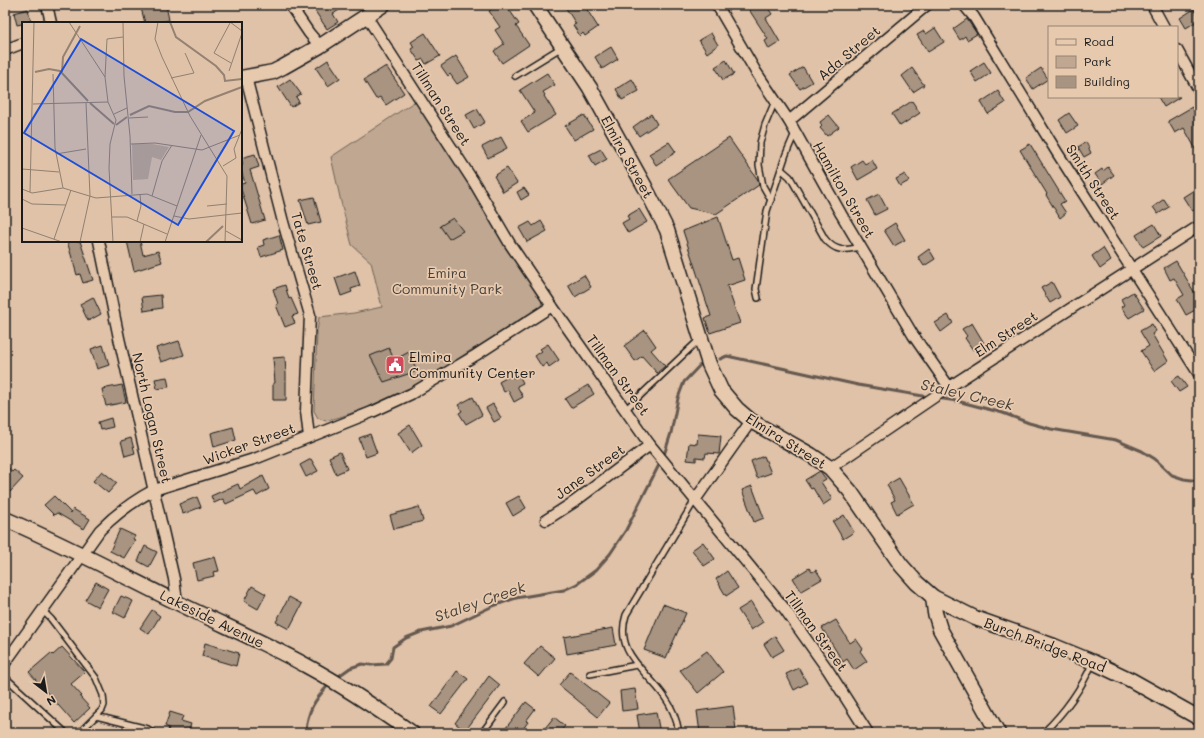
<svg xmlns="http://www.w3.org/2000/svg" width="1204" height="738" font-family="Mali,sans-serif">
<rect width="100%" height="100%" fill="#dfc2a8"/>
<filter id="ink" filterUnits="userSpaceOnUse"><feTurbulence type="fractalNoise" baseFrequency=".025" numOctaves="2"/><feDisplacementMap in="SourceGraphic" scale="8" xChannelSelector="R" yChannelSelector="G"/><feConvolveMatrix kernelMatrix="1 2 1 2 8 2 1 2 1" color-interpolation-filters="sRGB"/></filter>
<g filter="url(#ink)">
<polygon fill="#bfa791" stroke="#6e6256" points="414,102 419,102 542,298 541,308 501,334 471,350 430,378 405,390 366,408 340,417 326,421 318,418 314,411 317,332 319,317 354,313 382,307 371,262 352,245 341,202 331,157"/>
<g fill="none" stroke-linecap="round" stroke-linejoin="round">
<g stroke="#655950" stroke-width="3">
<polyline points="720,359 727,356 858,385 929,397"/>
<polyline points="937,398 957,401 1003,413 1029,423 1051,429 1116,440 1142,451 1155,459 1172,475 1184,479 1199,481"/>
<polyline points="336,678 350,668 362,664 371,665 386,664 391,658 393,647 406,638 421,632 451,626 493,606 516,598 564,590 577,584 596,570 610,554 626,530 664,455 671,433 678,398 684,382 700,365"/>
<path d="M306 733C307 710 315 700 330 683"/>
</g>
</g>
<g fill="#a89481" stroke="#1c1c1c">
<polygon points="152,5 166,5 169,20 157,23 145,23 141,8"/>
<polygon points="311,5 347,5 333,14 338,22 327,29"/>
<polygon points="498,5 506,5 519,24 516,26 529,45 502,63 494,51 504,44 495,30 500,27 489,11"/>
<polygon points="564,5 584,5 598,27 585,36 583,33 580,36 573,25 576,24"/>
<polygon points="746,5 766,5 772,14 766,18 780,42 769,49 765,41 768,39"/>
<polygon points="28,9 31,22 17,25 14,13"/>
<polygon points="1194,9 1199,17 1199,20 1186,28 1180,18"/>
<polygon points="967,19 977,34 967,40 965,36 960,40 953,29"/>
<polygon points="935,28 944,42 928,52 917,35 924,31 926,34"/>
<polygon points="425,33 440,56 426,64 423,59 419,61 411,49 414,47 411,42"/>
<polygon points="711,33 718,45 707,53 699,40"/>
<polygon points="611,47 618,59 602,69 595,57"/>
<polygon points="456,56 469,77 457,84 450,74 448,76 441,66"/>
<polygon points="328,60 340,78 328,86 316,68"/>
<polygon points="726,60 734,74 723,80 715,67"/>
<polygon points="984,62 991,73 977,82 970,71"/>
<polygon points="386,66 404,93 386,105 380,97 376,99 364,80"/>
<polygon points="803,67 812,82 800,89 790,75"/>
<polygon points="912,68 924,85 913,92 902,76"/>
<polygon points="1041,68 1048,79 1033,89 1026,78"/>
<polygon points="547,73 555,85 543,92 545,95 544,96 556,115 528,132 521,121 535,113 520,90"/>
<polygon points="290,79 301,94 296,97 299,102 291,107 278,87"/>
<polygon points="632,79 639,91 622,100 616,89"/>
<polygon points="998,91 1005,103 988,114 981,102"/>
<polygon points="1158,97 1180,97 1164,107"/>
<polygon points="912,101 920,113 900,126 892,114"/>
<polygon points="1192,107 1199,120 1199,155 1184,128 1175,133 1168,121"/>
<polygon points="477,109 485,122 474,129 466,115"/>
<polygon points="1069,113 1078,126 1067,133 1059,120"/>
<polygon points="651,114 657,124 639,136 633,127"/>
<polygon points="584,115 593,129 574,140 565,126"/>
<polygon points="829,115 839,127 827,136 820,128 822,126 820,122"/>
<polygon points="501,137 507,148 488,158 482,147"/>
<polygon points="729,138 758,180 759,185 716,214 689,208 668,179"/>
<polygon points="669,142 676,152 656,165 649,154"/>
<polygon points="1086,142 1091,153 1084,157 1078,147"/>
<polygon points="1030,144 1065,201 1060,204 1066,213 1060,218 1046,195 1047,194 1020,150"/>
<polygon points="601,149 607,159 595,166 589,155"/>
<polygon points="255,154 259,167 250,170 265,220 252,224 241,189 241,184 245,183 241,170 241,166 243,165 241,158"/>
<polygon points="862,160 865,164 872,160 877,169 858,180 851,167"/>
<polygon points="1108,167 1114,175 1102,184 1095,174 1102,169 1103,171"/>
<polygon points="507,168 517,183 503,192 494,176"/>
<polygon points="905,174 909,181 900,186 896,179"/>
<polygon points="524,188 529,195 521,200 517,192"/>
<polygon points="1194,190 1199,197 1199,207 1192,211 1183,197"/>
<polygon points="879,194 887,209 875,215 867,200"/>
<polygon points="314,197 321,222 308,225 300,200"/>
<polygon points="1164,199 1169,207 1158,214 1153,207"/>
<polygon points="639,209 647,222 628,233 622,223 629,219 627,216"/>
<polygon points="718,217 732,260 738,258 745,280 727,286 740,323 710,333 705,318 711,316 683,231"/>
<polygon points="453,218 463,231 449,239 440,226"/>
<polygon points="541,221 547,231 527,242 519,228 530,222 533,226"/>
<polygon points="895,223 905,240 894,246 884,230"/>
<polygon points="1154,224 1161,236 1143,247 1136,235"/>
<polygon points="279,235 283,250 261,257 258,247 264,245 263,240"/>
<polygon points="67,241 80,241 93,280 83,283 80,274 77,275"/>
<polygon points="127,241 140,241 143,255 158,251 162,262 134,271"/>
<polygon points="1103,248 1111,261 1100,269 1092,256"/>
<polygon points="929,249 935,259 924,266 918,257"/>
<polygon points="1176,261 1193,290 1196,294 1199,293 1199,308 1186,315 1177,299 1184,295 1174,278 1170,280 1164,268"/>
<polygon points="355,271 360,286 351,289 352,292 341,296 335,278"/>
<polygon points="584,275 591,287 575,297 568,285"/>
<polygon points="1052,282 1060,297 1050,303 1041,288"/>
<polygon points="285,285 289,299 291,298 298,314 292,316 295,323 285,327 276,305 278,304 273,289"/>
<polygon points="1133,292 1144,309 1129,318 1121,307 1124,305 1121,299"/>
<polygon points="161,295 162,308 144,311 142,297"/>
<polygon points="93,297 101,314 88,321 80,304"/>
<polygon points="948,315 953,323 941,332 935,323"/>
<polygon points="972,323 984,343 973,350 965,338 967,336 962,329"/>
<polygon points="1152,324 1156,331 1152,334 1168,361 1154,371 1141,351 1149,346 1140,331"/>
<polygon points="645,330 656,346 651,350 665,366 657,373 642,356 635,361 624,346"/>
<polygon points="179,341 184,355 161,362 156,348"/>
<polygon points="548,344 559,360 549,367 547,363 542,367 535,356 542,351 540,349"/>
<polygon points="103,345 109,365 97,369 91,349"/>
<polygon points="389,348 394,360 409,352 417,371 384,382 370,356"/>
<polygon points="285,357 286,374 286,400 273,400 273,383 275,383 273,358"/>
<polygon points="511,375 513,378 519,375 523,383 517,386 523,397 514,402 508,390 504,392 499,382"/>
<polygon points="1179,376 1187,387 1179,392 1171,381"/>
<polygon points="167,377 169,387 157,389 155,379"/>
<polygon points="122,385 126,402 106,406 102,389"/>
<polygon points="588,385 594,394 571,408 565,399"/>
<polygon points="473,397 482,415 466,424 459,413 462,411 458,405"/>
<polygon points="493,404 501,418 494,422 486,408"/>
<polygon points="111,418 113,427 100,430 98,422"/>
<polygon points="410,425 422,445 411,453 398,433"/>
<polygon points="233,427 236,440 214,447 211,433"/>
<polygon points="370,434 377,453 366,457 359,438"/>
<polygon points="698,434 721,436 719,454 706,453 705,458 696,457 696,461 687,460 689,443 697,444"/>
<polygon points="131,438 135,453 125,456 121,441"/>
<polygon points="340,452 347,469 336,474 329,457"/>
<polygon points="764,456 771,473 757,478 751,461"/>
<polygon points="311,459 318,471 306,477 300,465"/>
<polygon points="5,464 12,472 14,470 23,478 10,492 5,487"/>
<polygon points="102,471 117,483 108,493 93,481"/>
<polygon points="820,471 826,479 821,482 832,499 823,505 813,488 811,489 805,480"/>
<polygon points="263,476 269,489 257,496 254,491 226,504 223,499 214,503 211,496 238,484 240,489"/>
<polygon points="899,478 914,504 897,514 891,502 895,500 887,485"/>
<polygon points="752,486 764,518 754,522 742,490"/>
<polygon points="54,496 71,513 73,509 90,519 84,529 57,513 54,515 44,505"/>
<polygon points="519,496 526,508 513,516 506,503"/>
<polygon points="197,497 201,507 183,514 179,504"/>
<polygon points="419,507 423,521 394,529 390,515"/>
<polygon points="844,515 854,532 843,539 833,522"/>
<polygon points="120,529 135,536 133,539 135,540 124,558 110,551"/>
<polygon points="703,542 715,559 704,566 692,550"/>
<polygon points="145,546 157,552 149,567 138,561"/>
<polygon points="215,557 219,571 213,572 214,576 197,580 193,563"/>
<polygon points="809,568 812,572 816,570 822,579 801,591 793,578"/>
<polygon points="727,571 738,588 726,596 716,579"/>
<polygon points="96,582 108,589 98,607 85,600"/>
<polygon points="252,586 266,594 258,609 244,601"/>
<polygon points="121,596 133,601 125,618 113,612"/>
<polygon points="289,597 302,604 289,629 276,622"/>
<polygon points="751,602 763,622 751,630 738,610"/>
<polygon points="663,604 686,613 666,658 644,650"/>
<polygon points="152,610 160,616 149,634 140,628"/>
<polygon points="836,620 850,643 856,639 863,649 860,651 867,661 854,670 847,659 843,662 822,628"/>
<polygon points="613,628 616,645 567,654 564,637"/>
<polygon points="775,636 784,650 772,657 764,644"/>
<polygon points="205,643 239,653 236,666 202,656"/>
<polygon points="540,646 555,658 539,677 524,664"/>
<polygon points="62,647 85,672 71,684 82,696 80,697 90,708 74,723 29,672 51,653 53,655"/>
<polygon points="707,651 723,672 698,693 680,670"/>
<polygon points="799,668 807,683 794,690 786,674"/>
<polygon points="457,671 468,679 441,714 431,707"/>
<polygon points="570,672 609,703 598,717 559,685"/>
<polygon points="489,676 500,685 465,731 455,723"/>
<polygon points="635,689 638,709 622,711 620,691"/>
<polygon points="526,702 535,709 526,721 528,722 520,733 502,733"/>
<polygon points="733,706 736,730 711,733 700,733 697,711"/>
<polygon points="170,712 183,716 181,721 191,724 188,733 167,733 169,728 165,726"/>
<polygon points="656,712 660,733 640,733 637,715"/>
<polygon points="554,717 565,726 559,733 541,733"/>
</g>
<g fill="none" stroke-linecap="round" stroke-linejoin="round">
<g stroke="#1c1c1c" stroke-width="8">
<g id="lane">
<polyline points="515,76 562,47"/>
<path d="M782 170 790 177 825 239C837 253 844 250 861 247"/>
<polyline points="771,200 763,186 759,165 760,143 765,125 775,101"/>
<polyline points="758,298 756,289 767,211 786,154 795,133"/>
<polyline points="626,409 700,339"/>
<polyline points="43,611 51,619 96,678 103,695 104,705 102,710 79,733"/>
<polyline points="590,674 637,665"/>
<polyline points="5,677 66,733"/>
<polyline points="96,716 148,729 154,733"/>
<polyline points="482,733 505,702"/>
<path d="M679 733C677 720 672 707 664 696 646 670 614 653 626 615L695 500"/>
<path d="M1043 733C1065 712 1081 690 1093 662"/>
</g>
</g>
<g stroke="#1c1c1c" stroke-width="13">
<g id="street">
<polyline points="47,5 51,23"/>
<polyline points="290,5 309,33 320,46"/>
<polyline points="717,5 756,72 789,121 841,214 913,335 949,387"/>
<polyline points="964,5 974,17 1058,154 1199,374"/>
<polyline points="1152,5 1164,27"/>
<polyline points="367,17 475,184 510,244 552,306 650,445 784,608 828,670 868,733"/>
<polyline points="5,50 23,43"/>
<polyline points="1177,50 1199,90"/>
<polyline points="246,77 283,222 310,315 306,411 309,437"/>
<polyline points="789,121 927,5"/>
<polyline points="99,241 119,338 174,579 177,602"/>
<polyline points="830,468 949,387 1199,226"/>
<polyline points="695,500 751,421"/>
<polyline points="546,520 574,502 650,445"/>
<path d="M5 663 100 530C116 514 133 501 154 490L257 458 372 412 411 394 476 355 552 306"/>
</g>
</g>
<g stroke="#1c1c1c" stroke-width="17">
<g id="secondary">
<polyline points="535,5 590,88 645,187 667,230 709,364 721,390 737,409 751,421 811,455 830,468 850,491 901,565 917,583 933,597 975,618 1054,646 1093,662 1131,680 1199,718"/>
<polyline points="241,78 273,72 283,67 320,46 383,5"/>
<path d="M5 519C63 544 118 573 174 601 218 623 264 642 307 666 344 686 378 709 412 733"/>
<polyline points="933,597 935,613 940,629 998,733"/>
</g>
</g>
<use href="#lane" stroke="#e7c9ae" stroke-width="5"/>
<use href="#street" stroke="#e7c9ae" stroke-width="10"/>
<use href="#secondary" stroke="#e7c9ae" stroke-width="14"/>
</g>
</g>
<defs>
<g id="civic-square" transform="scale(1)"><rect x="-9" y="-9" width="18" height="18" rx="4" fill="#d1495b" stroke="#e7c9ae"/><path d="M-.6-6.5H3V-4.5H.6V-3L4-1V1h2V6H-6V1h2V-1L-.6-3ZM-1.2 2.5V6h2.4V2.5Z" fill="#fff"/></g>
</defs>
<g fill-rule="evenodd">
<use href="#civic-square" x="395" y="365"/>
</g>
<g text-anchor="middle" stroke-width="3.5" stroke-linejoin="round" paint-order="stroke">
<g font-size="14" fill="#1c1c1c" stroke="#e7c9ae">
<text transform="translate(849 53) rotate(-40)" y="5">Ada Street</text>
<text transform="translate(441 104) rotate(57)" y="5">Tillman Street</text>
<text transform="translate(627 157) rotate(61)" y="5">Elmira Street</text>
<text transform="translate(1093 182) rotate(57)" y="5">Smith Street</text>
<text transform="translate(844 190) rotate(60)" y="5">Hamilton Street</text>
<text transform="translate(307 251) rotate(74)" y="5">Tate Street</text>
<text transform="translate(1006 334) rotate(-33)" y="5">Elm Street</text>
<text transform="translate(618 375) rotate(54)" y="5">Tillman Street</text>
<text transform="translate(152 418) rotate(77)" y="5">North Logan Street</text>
<text transform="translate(786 441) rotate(32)" y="5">Elmira Street</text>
<text transform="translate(249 444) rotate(-20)" y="5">Wicker Street</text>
<text transform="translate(590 472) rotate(-36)" y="5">Jane Street</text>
<text transform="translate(212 619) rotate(26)" y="5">Lakeside Avenue</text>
<text transform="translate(816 631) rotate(54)" y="5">Tillman Street</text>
<text transform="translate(1045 645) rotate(21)" y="5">Burch Bridge Road</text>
</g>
<g font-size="14" fill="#453f39" stroke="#e7c9ae">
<text x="447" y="278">Emira<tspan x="447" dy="16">Community Park</tspan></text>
</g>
<g font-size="14" fill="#1c1c1c" stroke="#e7c9ae" text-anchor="start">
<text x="409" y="362">Elmira<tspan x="409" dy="16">Community Center</tspan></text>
</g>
<g font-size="15" font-style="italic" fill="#46403a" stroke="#e7c9ae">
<text transform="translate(967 395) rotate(13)" y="5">Staley Creek</text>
<text transform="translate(480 602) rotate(-19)" y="5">Staley Creek</text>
</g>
</g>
<g transform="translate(22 22)">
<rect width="220" height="220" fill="#dfc2a8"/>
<path d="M110 122H130L147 125 139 138 130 135 126 157 111 158Z" fill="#bfa791"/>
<path fill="none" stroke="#958272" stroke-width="2" d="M148 0 154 15 194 44 202 53 203 59 220 57M13 50 27 47 38 49 66 79M40 50 41 35 58 4M68 81 92 102M108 93 127 84 153 90H166L183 79 220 65M94 103 105 95M184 220 201 204"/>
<path fill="none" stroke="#918070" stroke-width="1" d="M47 0 83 55M101 0 102 54 108 114 110 172M136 0 133 17 140 35 168 94 205 154 203 220M208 0 220 9M208 1 192 31 209 41M207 49 220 11M31 52 33 126 41 166M149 56 172 51 163 31M11 82 86 80M92 92 105 86M107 96 126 95M109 122 133 121 180 128 218 113M34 132 64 127M201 144 214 136 212 127 220 107M0 147 37 150M0 167 10 171 41 166 74 176 125 172 155 184M8 170 12 0M130 174 140 139 150 123M0 177 10 182 44 183M185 184 205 182M152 194 167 197 220 191M90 195H105L145 212M115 199 119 184 118 172M0 206 40 220M204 209 220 218M32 217 49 168M58 220 68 174 64 81M91 220 87 146 88 122 94 98 86 80 83 55 85 17 101 15M118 220 122 202M143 220 179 113"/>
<path fill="#1d4ed8" fill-opacity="0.15" stroke="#1d4ed8" stroke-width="2" d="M59 17 212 109 156 203 2 111Z"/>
<rect width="220" height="220" fill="none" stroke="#1c1c1c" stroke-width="2"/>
</g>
<rect width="1204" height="738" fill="none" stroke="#e7c9ae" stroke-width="20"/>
<rect x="10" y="10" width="1184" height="718" fill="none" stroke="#1c1c1c" stroke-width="1.5" filter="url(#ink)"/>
<rect x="1048" y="26" width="130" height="72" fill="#e7c9ae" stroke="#968474"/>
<rect x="1056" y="39" width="20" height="6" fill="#e7c9ae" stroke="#968474"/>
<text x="1084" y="46" font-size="12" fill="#1c1c1c">Road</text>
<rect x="1056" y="56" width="20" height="12" fill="#bfa791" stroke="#968474"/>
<text x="1084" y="66" font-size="12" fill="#1c1c1c">Park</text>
<rect x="1056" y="76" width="20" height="12" fill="#a89481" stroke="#968474"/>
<text x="1084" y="86" font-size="12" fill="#1c1c1c">Building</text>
<g transform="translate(46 692) rotate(149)" stroke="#e7c9ae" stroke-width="3" paint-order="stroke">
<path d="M0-3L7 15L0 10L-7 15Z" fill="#1c1c1c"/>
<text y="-6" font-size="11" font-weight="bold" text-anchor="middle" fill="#1c1c1c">N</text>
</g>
</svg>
